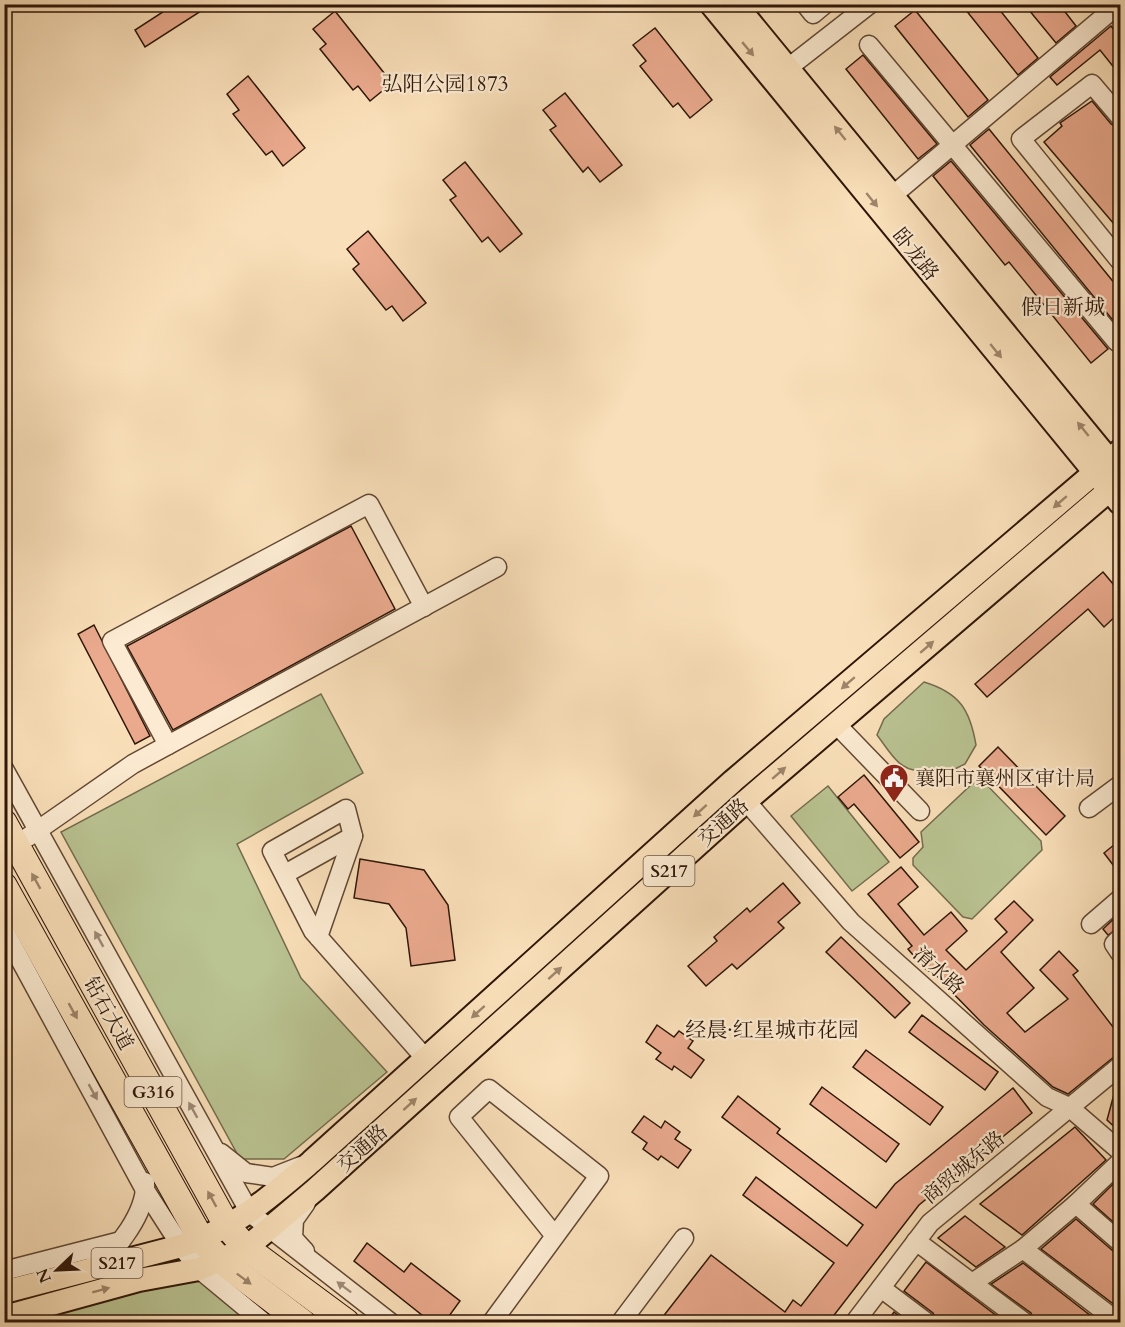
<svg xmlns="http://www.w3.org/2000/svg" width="1125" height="1327" font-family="Cardo,'Noto Serif SC',serif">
<rect width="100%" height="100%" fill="#fae0ba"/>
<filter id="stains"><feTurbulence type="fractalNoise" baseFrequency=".00333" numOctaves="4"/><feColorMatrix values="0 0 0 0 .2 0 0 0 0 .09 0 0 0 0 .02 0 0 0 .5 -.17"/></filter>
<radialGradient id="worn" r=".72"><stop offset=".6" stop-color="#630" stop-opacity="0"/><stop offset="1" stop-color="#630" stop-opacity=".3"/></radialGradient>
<g fill="#bac392" stroke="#746c4d" stroke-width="1.5">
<path d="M924 682C960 693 970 710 976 745L965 764 953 770C940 767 933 769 920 770 899 772 888 749 877 735L884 719Z"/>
<polygon points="321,694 363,773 237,844 301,978 387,1072 284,1159 240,1159 61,832"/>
<polygon points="983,781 1041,841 1042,850 972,919 963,917 913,865 913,858 923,847 921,832 972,784"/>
<polygon points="828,786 889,862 852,891 791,816"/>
<polygon points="192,1281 201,1281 263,1322 5,1322 5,1317"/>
</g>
<g fill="#ebaa8e" stroke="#2e1608" stroke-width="1.5">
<polygon points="175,4 212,4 145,47 135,30"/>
<polygon points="961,4 995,4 1038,58 1018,75"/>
<polygon points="1024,4 1059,4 1076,26 1056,43"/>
<polygon points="915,10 988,100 968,117 895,26"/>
<polygon points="335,11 392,83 370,101 358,86 353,90 320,49 326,44 313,29"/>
<polygon points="1111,26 1120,38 1120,75 1100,50 1057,85 1050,77"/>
<polygon points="655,28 712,100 690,118 678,103 673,107 640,66 646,61 633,45"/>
<polygon points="863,55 937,144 918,159 846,69"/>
<polygon points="248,76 305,148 283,166 272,151 266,155 233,114 239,110 227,94"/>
<polygon points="565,93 622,165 600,182 588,167 583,172 550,130 556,126 543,110"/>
<polygon points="1092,101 1111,124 1120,129 1120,231 1044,142 1062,126 1060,123"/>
<polygon points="989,129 1120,290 1120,329 970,145"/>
<polygon points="951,161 1108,349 1091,363 1009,262 1005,265 933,176"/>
<polygon points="465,162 522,234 500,252 488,237 482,242 450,200 456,196 443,180"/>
<polygon points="368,231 426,303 403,321 392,306 386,310 353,269 359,264 347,249"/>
<polygon points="351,526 395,609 173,730 127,646"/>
<polygon points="1103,572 1114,585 1120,578 1120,612 1104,627 1088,609 987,697 975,684"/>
<polygon points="94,625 150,736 135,744 78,634"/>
<polygon points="998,747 1065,816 1046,835 979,766"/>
<polygon points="864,775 919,842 900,858 854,804 848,809 838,797"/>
<polygon points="1120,840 1120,874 1104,853"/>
<polygon points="360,859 424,870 448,905 455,960 411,966 406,928 389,904 354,898"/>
<polygon points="901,867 918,887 898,904 924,935 951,912 967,931 946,950 966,970 1007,932 995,919 1014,901 1033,920 1001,952 1034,988 1007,1013 1025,1032 1068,999 1040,970 1059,951 1078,971 1073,975 1120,1036 1120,1052 1068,1094 1053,1087 984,1025 944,984 946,982 924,968 908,949 912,946 868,894"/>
<polygon points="783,883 800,903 778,922 784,928 737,969 732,964 706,986 688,966 717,941 714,937 747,908 750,912"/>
<polygon points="1120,913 1120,927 1108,935 1103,929"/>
<polygon points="841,937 910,1003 895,1018 826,952"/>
<polygon points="922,1015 998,1072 985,1090 909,1032"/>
<polygon points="657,1025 674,1037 679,1031 693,1041 688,1048 704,1060 691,1078 674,1066 672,1070 656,1059 661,1053 646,1042"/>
<polygon points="866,1050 943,1107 930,1125 853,1067"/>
<polygon points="1117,1083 1120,1084 1120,1132 1107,1120"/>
<polygon points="822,1087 899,1144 886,1162 810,1104"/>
<polygon points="1013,1088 1032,1113 919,1205 828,1323 658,1323 711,1255 785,1312 793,1300 801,1306 834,1263 743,1195 756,1177 847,1246 863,1225 722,1117 738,1096 780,1129 777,1133 876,1208 895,1184"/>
<polygon points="644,1116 661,1128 665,1121 680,1132 675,1139 691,1150 678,1168 661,1156 658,1160 643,1149 647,1143 632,1132"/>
<polygon points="1075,1127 1106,1160 1022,1235 980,1204"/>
<polygon points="1120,1177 1120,1228 1093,1204"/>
<polygon points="965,1216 1005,1247 976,1267 938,1238"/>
<polygon points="1076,1219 1120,1257 1120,1309 1041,1249"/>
<polygon points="367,1243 404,1272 411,1263 460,1301 444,1323 432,1323 354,1261"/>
<polygon points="926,1262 1006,1323 937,1323 933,1313 904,1291"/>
<polygon points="1023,1263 1100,1323 1035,1323 1031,1313 991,1284"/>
<polygon points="894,1312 908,1323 886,1323"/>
</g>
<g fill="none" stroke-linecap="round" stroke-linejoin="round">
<g stroke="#614834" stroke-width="21">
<g id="minor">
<polyline points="805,4 813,14 825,4"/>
<polyline points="869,45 1117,342"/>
<polyline points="788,68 870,4"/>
<polyline points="1120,117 1092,84 1021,139 1120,261"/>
<polyline points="892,196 1119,4"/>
<polyline points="836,724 920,811"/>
<polyline points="168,745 112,641 369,504 424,607"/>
<polyline points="4,769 250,1213 390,1322"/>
<polyline points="746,801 851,922 1047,1097 1069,1107 1120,1151"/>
<polyline points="1089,808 1120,785"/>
<polyline points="28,837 133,764 497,567"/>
<polyline points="285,874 353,836"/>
<polyline points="1091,924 1120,899"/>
<polyline points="4,930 145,1190 181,1246 199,1269 263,1322"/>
<polyline points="318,937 353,836 346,809 272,851 313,931 426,1059"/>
<polyline points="1120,938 1114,944 1120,953"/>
<polyline points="221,1153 246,1173 273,1177 301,1166"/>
<polyline points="1076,1204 1120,1162"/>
<polyline points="916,1241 1024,1322"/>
<polyline points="1023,1249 1076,1204 1120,1242"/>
<polyline points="305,1251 293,1238 294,1220 306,1203"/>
<path d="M94 1265C118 1252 147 1210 145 1182"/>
<polyline points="4,1271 121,1241"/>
<polyline points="972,1283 1023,1249 1118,1322"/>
<polyline points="881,1288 926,1322"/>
<polyline points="492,1322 599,1176 489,1089 459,1117 555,1236"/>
<polyline points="621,1322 684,1238"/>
<polyline points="855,1322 930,1223 1120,1066"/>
</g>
</g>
<g stroke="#2e1608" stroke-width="26">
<g id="major">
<polyline points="711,4 1120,503"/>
<polyline points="735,4 1118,471"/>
<path d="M4 1292 181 1246C234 1229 269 1198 311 1162L733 781 1120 451"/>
<polyline points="4,1317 139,1280 199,1269 246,1248 315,1190 746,801 1120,481"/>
</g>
</g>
<g stroke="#2e1608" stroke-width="28">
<g id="highway">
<polyline points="4,823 227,1226 246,1248 346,1322"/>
<polyline points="4,886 201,1239 220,1260 302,1322"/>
</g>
</g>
<use href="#minor" stroke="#fcebd2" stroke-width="18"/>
<use href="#major" stroke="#fae0ba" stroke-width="22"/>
<use href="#highway" stroke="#fae0ba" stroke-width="26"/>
</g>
<defs><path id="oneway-solid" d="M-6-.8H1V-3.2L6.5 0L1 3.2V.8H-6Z" transform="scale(1.5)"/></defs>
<g fill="#9e856a">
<use href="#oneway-solid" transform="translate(748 49) rotate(50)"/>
<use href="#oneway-solid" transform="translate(840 133) rotate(-129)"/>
<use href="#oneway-solid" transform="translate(872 200) rotate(51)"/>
<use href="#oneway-solid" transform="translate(996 351) rotate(51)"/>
<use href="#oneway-solid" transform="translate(1083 429) rotate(-129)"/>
<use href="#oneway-solid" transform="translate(1060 502) rotate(139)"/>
<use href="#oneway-solid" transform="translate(927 647) rotate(-41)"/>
<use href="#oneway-solid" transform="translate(848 683) rotate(139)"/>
<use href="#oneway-solid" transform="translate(779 773) rotate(-41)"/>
<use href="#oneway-solid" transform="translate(700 811) rotate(138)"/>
<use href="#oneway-solid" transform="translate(36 881) rotate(-119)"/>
<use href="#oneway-solid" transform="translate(555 973) rotate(-42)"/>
<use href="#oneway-solid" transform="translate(73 1011) rotate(61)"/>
<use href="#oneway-solid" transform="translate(478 1012) rotate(138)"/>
<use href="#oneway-solid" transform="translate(410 1104) rotate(-42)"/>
<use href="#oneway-solid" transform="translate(212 1199) rotate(-119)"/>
<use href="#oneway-solid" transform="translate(244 1279) rotate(37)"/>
<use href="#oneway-solid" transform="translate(101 1290) rotate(-15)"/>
</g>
<g fill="#9f8b77">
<use href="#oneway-solid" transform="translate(99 939) rotate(-119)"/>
<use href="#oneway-solid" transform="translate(93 1092) rotate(61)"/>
<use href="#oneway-solid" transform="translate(193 1110) rotate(-119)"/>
<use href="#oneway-solid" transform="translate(344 1287) rotate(-143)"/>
</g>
<defs>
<g id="civic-pin" transform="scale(1.5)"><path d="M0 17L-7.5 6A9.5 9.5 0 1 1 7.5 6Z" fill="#8f2418" stroke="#fcebd2"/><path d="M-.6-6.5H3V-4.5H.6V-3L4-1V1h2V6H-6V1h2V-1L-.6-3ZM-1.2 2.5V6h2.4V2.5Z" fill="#fff"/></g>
</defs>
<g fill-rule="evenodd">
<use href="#civic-pin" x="894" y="778"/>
</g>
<g text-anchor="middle" stroke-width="4.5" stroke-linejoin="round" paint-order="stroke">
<g fill="#fcebd2" stroke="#6c5645" stroke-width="1.5">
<rect x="643.5" y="856" width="51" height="30" rx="4.5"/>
<rect x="124.5" y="1077" width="57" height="30" rx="4.5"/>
<rect x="91.5" y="1248" width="51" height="30" rx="4.5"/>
</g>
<g font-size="18" font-weight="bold" fill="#2e1608">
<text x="669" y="877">S217</text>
<text x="153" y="1098">G316</text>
<text x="117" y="1269">S217</text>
</g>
<g font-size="20" fill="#2e1608" stroke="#fcebd2">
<text transform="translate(916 254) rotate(51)" y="7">卧龙路</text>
<text transform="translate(723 822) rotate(-42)" y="7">交通路</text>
<text transform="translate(939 970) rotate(42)" y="7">淯水路</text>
<text transform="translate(109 1013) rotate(61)" y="7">钻石大道</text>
<text transform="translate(362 1148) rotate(-42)" y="7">交通路</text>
<text transform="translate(963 1167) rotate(-40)" y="7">商贸城东路</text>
</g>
<g font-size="20" fill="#2e1608" stroke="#fcebd2" text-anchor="start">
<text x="915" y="785">襄阳市襄州区审计局</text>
</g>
<g font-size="21" fill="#2e1608" stroke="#fcebd2">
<text x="445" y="91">弘阳公园1873</text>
<text x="1063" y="314">假日新城</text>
<text x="772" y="1037">经晨·红星城市花园</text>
</g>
</g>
<rect width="1125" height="1327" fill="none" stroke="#fae0ba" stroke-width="24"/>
<rect x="6" y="6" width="1113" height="1315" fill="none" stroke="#2e1608" stroke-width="3"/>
<rect x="12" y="12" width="1101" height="1303" fill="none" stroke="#2e1608" stroke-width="1.5"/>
<g transform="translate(57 1270) rotate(247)" stroke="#fcebd2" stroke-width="4.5" paint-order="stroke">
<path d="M0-4.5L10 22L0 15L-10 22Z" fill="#2e1608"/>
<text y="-9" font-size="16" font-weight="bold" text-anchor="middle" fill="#2e1608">N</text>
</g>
<rect width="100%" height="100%" filter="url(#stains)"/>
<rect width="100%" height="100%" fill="url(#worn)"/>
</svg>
